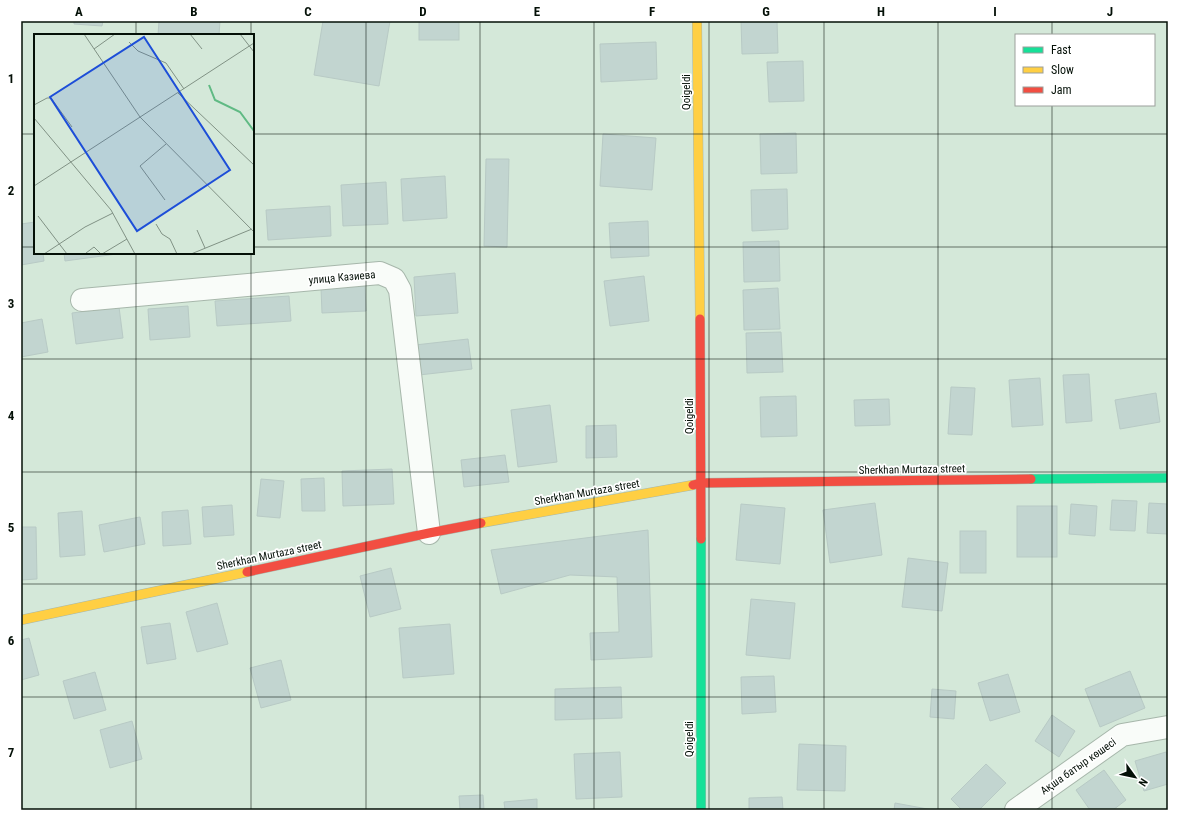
<svg xmlns="http://www.w3.org/2000/svg" width="1189" height="831" font-family="'Roboto Condensed',sans-serif">
<rect width="100%" height="100%" fill="#d4e8d9"/>
<g fill="#c2d5d0" stroke="#b8cac5">
<polygon points="74,21 103,21 102,26 74,24"/>
<polygon points="159,21 220,21 219,35 158,35"/>
<polygon points="323,21 390,21 379,86 314,75"/>
<rect x="419" y="21" width="40" height="19"/>
<polygon points="741,21 777,21 778,53 742,54"/>
<polygon points="656,42 657,79 601,82 600,44"/>
<polygon points="803,61 804,101 769,102 767,62"/>
<polygon points="796,133 797,173 761,174 760,134"/>
<polygon points="603,134 656,138 652,190 600,186"/>
<polygon points="486,159 509,159 507,247 484,246"/>
<polygon points="445,176 447,218 403,221 401,179"/>
<polygon points="386,182 388,224 343,226 341,185"/>
<polygon points="787,189 788,229 752,231 751,190"/>
<polygon points="330,206 331,236 268,240 266,210"/>
<polygon points="648,221 649,256 611,258 609,223"/>
<polygon points="35,222 35,253 43,253 44,261 21,265 21,224"/>
<polygon points="779,241 780,281 744,282 743,242"/>
<polygon points="64,253 124,253 65,261"/>
<polygon points="455,273 458,313 416,316 414,277"/>
<polygon points="644,276 649,321 610,326 604,281"/>
<polygon points="365,286 366,311 322,313 321,288"/>
<polygon points="778,288 780,329 744,330 743,290"/>
<polygon points="289,296 291,321 217,326 215,301"/>
<polygon points="188,306 190,337 150,340 148,309"/>
<polygon points="119,307 123,338 76,344 72,313"/>
<polygon points="42,319 48,352 21,357 21,323"/>
<polygon points="781,332 783,372 747,373 746,333"/>
<polygon points="468,339 472,369 419,375 415,345"/>
<polygon points="1089,374 1092,421 1066,423 1063,375"/>
<polygon points="1040,378 1043,425 1012,427 1009,380"/>
<polygon points="951,387 975,388 972,435 948,434"/>
<polygon points="1156,393 1160,422 1120,429 1115,400"/>
<polygon points="796,396 797,436 761,437 760,397"/>
<polygon points="889,399 890,425 855,426 854,400"/>
<polygon points="550,405 557,462 518,467 511,410"/>
<polygon points="616,425 617,457 586,458 586,426"/>
<polygon points="505,455 509,482 464,487 461,460"/>
<polygon points="392,469 394,504 343,506 342,471"/>
<polygon points="324,478 325,511 302,511 301,479"/>
<polygon points="261,479 284,481 280,518 257,516"/>
<polygon points="1112,500 1137,501 1135,531 1110,530"/>
<polygon points="875,503 882,555 830,563 823,510"/>
<polygon points="1149,503 1168,504 1168,534 1147,533"/>
<polygon points="741,504 785,508 780,564 736,560"/>
<polygon points="1071,504 1097,506 1095,536 1069,534"/>
<polygon points="232,505 234,535 204,537 202,507"/>
<rect x="1017" y="506" width="40" height="51"/>
<polygon points="188,510 191,544 163,546 162,512"/>
<polygon points="82,511 85,555 60,557 58,513"/>
<polygon points="140,517 145,544 104,552 99,525"/>
<polygon points="21,527 36,527 37,579 21,580"/>
<polygon points="648,530 652,657 591,660 590,633 619,632 617,577 570,575 501,594 491,550"/>
<rect x="960" y="531" width="26" height="42"/>
<polygon points="908,558 948,563 942,611 902,607"/>
<polygon points="391,568 401,609 370,617 360,576"/>
<polygon points="751,599 795,603 790,659 746,655"/>
<polygon points="217,603 228,644 197,652 186,612"/>
<polygon points="170,623 176,659 147,664 141,627"/>
<polygon points="450,624 454,674 403,678 399,628"/>
<polygon points="29,638 39,675 21,680 21,640"/>
<polygon points="281,660 291,700 261,708 250,668"/>
<polygon points="1130,671 1145,708 1100,727 1085,689"/>
<polygon points="95,672 106,710 74,719 63,681"/>
<polygon points="1008,674 1020,712 990,721 978,683"/>
<polygon points="774,676 776,712 742,714 741,677"/>
<polygon points="621,687 622,718 555,720 555,689"/>
<polygon points="932,689 956,691 954,719 930,717"/>
<polygon points="1052,715 1075,731 1059,757 1035,741"/>
<polygon points="132,721 142,759 110,768 100,730"/>
<polygon points="799,744 846,746 845,791 797,790"/>
<polygon points="620,752 622,797 576,799 574,754"/>
<polygon points="1166,752 1168,758 1168,784 1144,791 1135,761"/>
<polygon points="986,764 1006,783 979,810 962,810 951,799"/>
<polygon points="1104,770 1126,800 1113,810 1090,810 1076,790"/>
<polygon points="483,795 484,810 460,810 459,796"/>
<polygon points="782,797 783,810 749,810 749,798"/>
<polygon points="537,799 537,810 505,810 504,802"/>
<polygon points="895,803 933,810 894,810"/>
</g>
<g fill="none" stroke-linecap="round" stroke-linejoin="round">
<g stroke="#a7b7ab" stroke-width="24">
<g id="street">
<polyline points="82,300 380,273 394,279 400,290 429,533"/>
<polyline points="1016,810 1122,735 1168,727"/>
</g>
</g>
<g stroke="#a7b7ab" stroke-width="10">
<g id="fast">
<polyline points="1031,479 1168,478"/>
<polyline points="701,539 701,810"/>
</g>
</g>
<g stroke="#a7b7ab" stroke-width="10">
<g id="slow">
<polyline points="697,21 700,319"/>
<polyline points="481,523 693,485"/>
<polyline points="21,620 247,572"/>
</g>
</g>
<g stroke="#a7b7ab" stroke-width="10">
<g id="jam">
<polyline points="700,319 701,539"/>
<polyline points="693,485 701,483 1031,479"/>
<polyline points="247,572 429,533 481,523"/>
</g>
</g>
<use href="#street" stroke="#f9fcf9" stroke-width="22"/>
<use href="#fast" stroke="#16e098" stroke-width="9"/>
<use href="#slow" stroke="#ffcf43" stroke-width="9"/>
<use href="#jam" stroke="#f24e42" stroke-width="9"/>
</g>
<path fill="none" stroke="#041007" stroke-width="1" stroke-opacity="0.55" d="M136 21V35M251 21V35M366 21V810M480 21V810M594 21V810M709 21V810M824 21V810M938 21V810M1052 21V35M1052 105V810M21 134H35M253 134H1168M21 247H35M253 247H1168M136 253V810M251 253V810M21 359H1168M21 472H1168M21 584H1168M21 697H1168"/>
<g text-anchor="middle" stroke-width="3.5" stroke-linejoin="round" paint-order="stroke">
<g font-size="11" fill="#041007" stroke="#fff">
<text transform="translate(686 92) rotate(-90)" y="4">Qoigeldi</text>
<text transform="translate(342 277) rotate(-5)" y="4">улица Казиева</text>
<text transform="translate(689 416) rotate(-90)" y="4">Qoigeldi</text>
<text transform="translate(912 469) rotate(-1)" y="4">Sherkhan Murtaza street</text>
<text transform="translate(587 492) rotate(-10)" y="4">Sherkhan Murtaza street</text>
<text transform="translate(269 555) rotate(-12)" y="4">Sherkhan Murtaza street</text>
<text transform="translate(689 739) rotate(-90)" y="4">Qoigeldi</text>
<text transform="translate(1078 766) rotate(-35)" y="4">Ақша батыр көшесі</text>
</g>
</g>
<g transform="translate(34 34)">
<rect width="220" height="220" fill="#d4e8d9"/>
<path fill="none" stroke="#60ba84" stroke-width="2" d="M175 51 181 66 206 78 220 97"/>
<path fill="none" stroke="#819285" stroke-width="1" d="M50 0 106 83 220 198M156 0 168 15M206 0 220 18M95 8 104 17 132 29 150 55M60 15 81 0M144 59 220 131M0 71 13 64H17L38 93M0 84 77 176 101 220M0 152 220 9M131 166 106 132 132 110M4 182 33 220M122 190 128 200 136 205 143 220M163 196 171 214M52 219 60 213 67 220M10 220 51 193 79 179M68 220 93 205M157 220 218 195"/>
<path fill="#1d4ed8" fill-opacity="0.15" stroke="#1d4ed8" stroke-width="2" d="M110 3 196 136 103 197 16 63Z"/>
<rect width="220" height="220" fill="none" stroke="#041007" stroke-width="2"/>
</g>
<rect width="1189" height="831" fill="none" stroke="#ffffff" stroke-width="44"/>
<rect x="1015" y="34" width="140" height="72" fill="#ffffff" stroke="#9b9f9c"/>
<rect x="1023" y="47" width="20" height="6" fill="#16e098" stroke="#9b9f9c"/>
<text x="1051" y="54" font-size="12" fill="#041007">Fast</text>
<rect x="1023" y="67" width="20" height="6" fill="#ffcf43" stroke="#9b9f9c"/>
<text x="1051" y="74" font-size="12" fill="#041007">Slow</text>
<rect x="1023" y="87" width="20" height="6" fill="#f24e42" stroke="#9b9f9c"/>
<text x="1051" y="94" font-size="12" fill="#041007">Jam</text>
<g transform="translate(1135 777) rotate(123)" stroke="#ffffff" stroke-width="3" paint-order="stroke">
<path d="M0-3L7 15L0 10L-7 15Z" fill="#041007"/>
<text y="-6" font-size="11" font-weight="bold" text-anchor="middle" fill="#041007">N</text>
</g>
<rect x="22" y="22" width="1145" height="787" fill="none" stroke="#041007" stroke-width="1.5"/>
<g font-size="13" text-anchor="middle" font-weight="bold" fill="#041007">
<text x="79" y="16">A</text>
<text x="194" y="16">B</text>
<text x="308" y="16">C</text>
<text x="423" y="16">D</text>
<text x="537" y="16">E</text>
<text x="652" y="16">F</text>
<text x="766" y="16">G</text>
<text x="881" y="16">H</text>
<text x="995" y="16">I</text>
<text x="1110" y="16">J</text>
<text x="11" y="83">1</text>
<text x="11" y="195">2</text>
<text x="11" y="308">3</text>
<text x="11" y="420">4</text>
<text x="11" y="532">5</text>
<text x="11" y="645">6</text>
<text x="11" y="757">7</text>
</g>
</svg>
